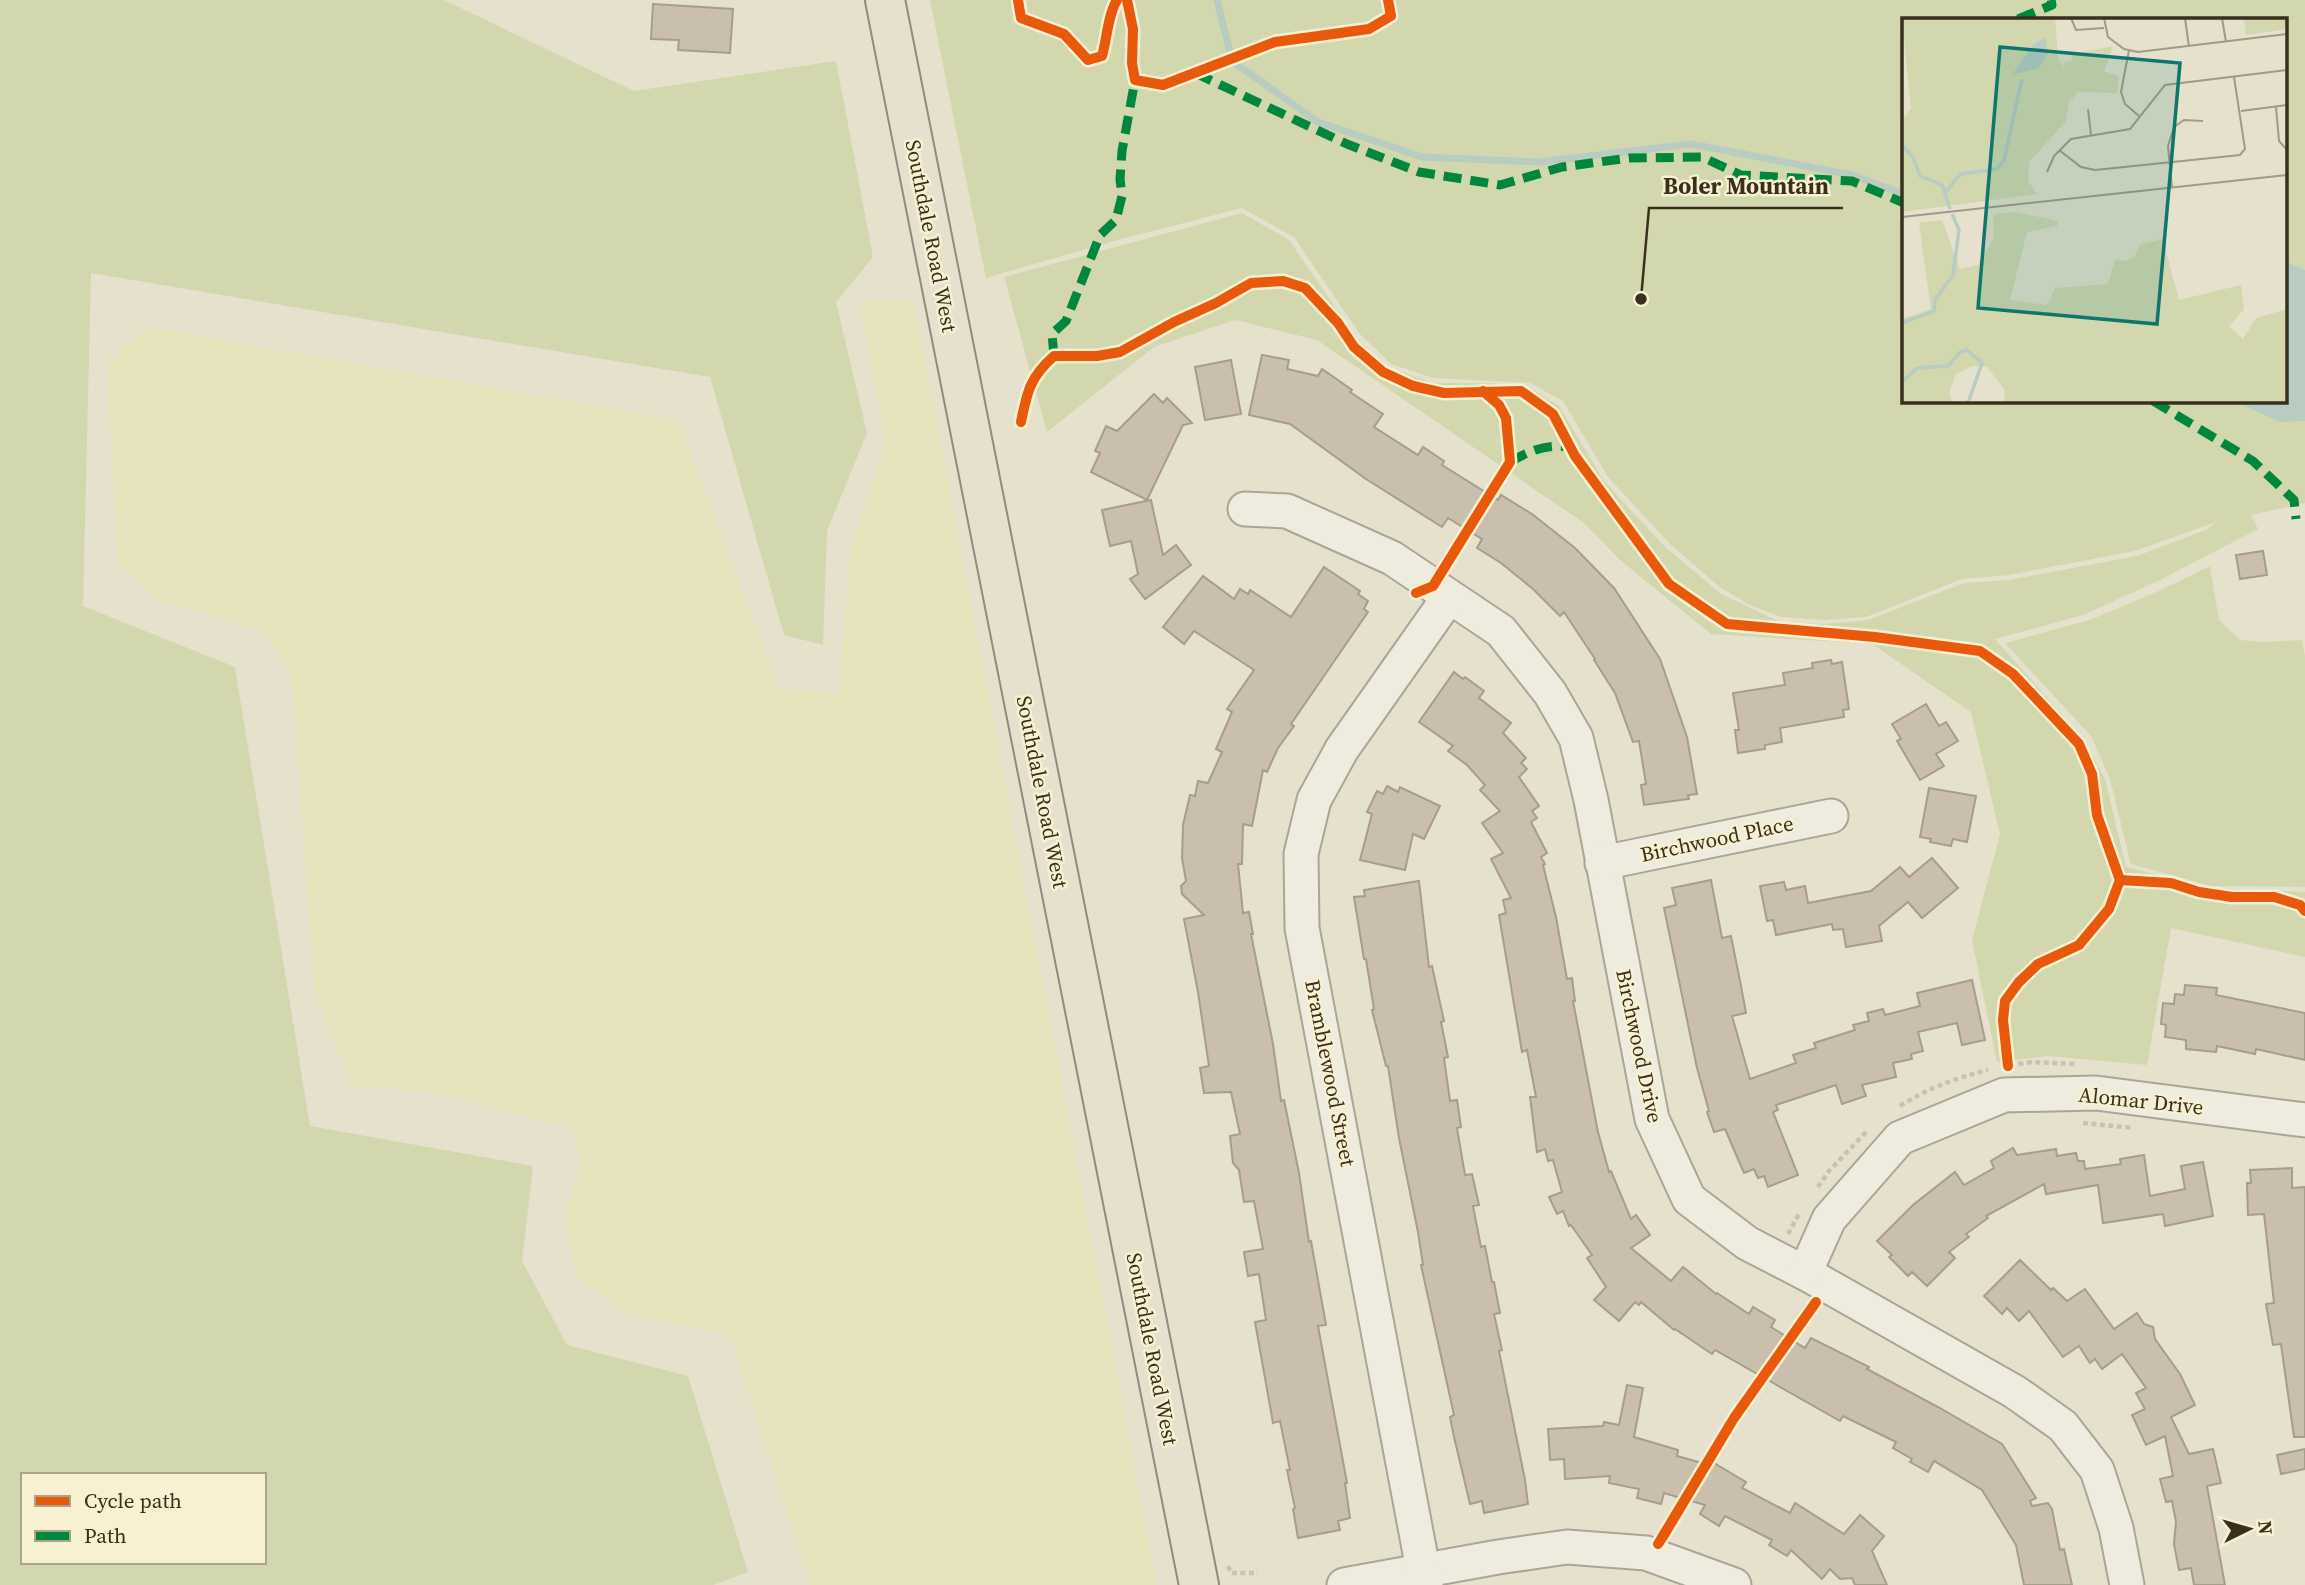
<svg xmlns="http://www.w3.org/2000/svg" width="2305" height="1585" font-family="'Source Serif 4',serif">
<rect width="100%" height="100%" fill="#e6e1cc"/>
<polygon fill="#e7e3bc" points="860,300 914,302 1157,1585 811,1585 730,1336 631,1315 579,1281 564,1214 582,1166 572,1128 432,1092 352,1086 315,992 292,680 266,632 159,601 118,564 107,365 146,327 678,420 779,689 839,694 851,547 886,444"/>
<g fill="#d2d7ae" fill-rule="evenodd">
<path d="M0 0H444L634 91 836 61 873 257 836 302 867 433 827 531 823 645 784 635 710 377 91 273 83 606 235 667 310 1126 533 1166 522 1261 567 1345 688 1376 748 1572 713 1585H0ZM23 1475H264V1562H23Z"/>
<path d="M930 0H2305V503L2251 515 2258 529 2158 581 2083 615 1995 639 2083 738 2105 779 2126 867 2209 888 2305 892V957L2171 928 2147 1065 2048 1056 1997 1062 1972 940 2000 834 1971 712 1872 644 1711 634 1621 561 1584 523 1317 340 1235 320 1154 347 1047 432 1004 277 1242 213 1289 240 1357 339 1390 368 1433 383H1489L1528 387 1559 406 1604 481 1665 547 1721 594 1780 622 1825 624 1868 620 1964 583 2009 580 2137 556 2208 529 2216 522 2135 551 2009 575 1962 579 1866 617 1826 620 1781 617 1752 606 1721 588 1670 544 1608 477 1563 401 1530 383 1433 378 1391 364 1360 334 1294 237 1242 208 1114 241 986 278ZM1904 19H2286V401H1904Z"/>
<polygon points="2210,566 2219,620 2240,640 2265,642 2302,640 2305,657 2305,887 2211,886 2131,864 2110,779 2091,736 2005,643 2090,620 2161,590"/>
</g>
<polygon fill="#b8ccc2" points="2286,262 2305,270 2305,421 2280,422 2234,401 2286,401"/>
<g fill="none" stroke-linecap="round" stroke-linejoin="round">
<polyline stroke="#b8ccc2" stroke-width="7" points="1217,0 1232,61 1318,122 1422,157 1539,162 1691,144 1852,175 1904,194"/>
</g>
<g fill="#cabfad" stroke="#a69d8c" stroke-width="2">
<polygon points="653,4 733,9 730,53 678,50 679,40 651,39"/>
<polygon points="1262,355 1289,360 1287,369 1318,376 1322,369 1352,390 1350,392 1383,414 1374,427 1418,455 1423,447 1444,461 1442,465 1498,500 1501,495 1532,514 1575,548 1614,588 1660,659 1687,737 1697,794 1688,795 1689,799 1644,805 1641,785 1646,784 1639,741 1633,742 1615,693 1594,660 1595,659 1564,612 1560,616 1533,589 1501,563 1477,548 1482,539 1448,518 1442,527 1366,479 1290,424 1249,415"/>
<polygon points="1231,360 1241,414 1205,420 1195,367"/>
<polygon points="1154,394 1163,403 1167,398 1192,423 1183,425 1147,500 1091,472 1100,453 1095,451 1106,426 1117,431"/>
<polygon points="1151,500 1163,555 1176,545 1191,565 1145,599 1130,579 1138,574 1131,541 1110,546 1102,510"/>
<polygon points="2263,551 2267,575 2240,579 2236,555"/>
<polygon points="1324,567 1360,591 1358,594 1368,601 1364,609 1368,612 1291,724 1294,726 1278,748 1267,772 1263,770 1252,826 1243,824 1242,864 1238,864 1243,913 1249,912 1253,934 1251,934 1273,1044 1281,1101 1284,1100 1299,1173 1309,1242 1311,1241 1326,1325 1318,1326 1347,1483 1345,1483 1350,1518 1338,1521 1340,1530 1298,1538 1293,1509 1295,1508 1287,1470 1290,1470 1280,1421 1273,1423 1255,1322 1266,1320 1259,1274 1248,1276 1244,1252 1263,1249 1254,1201 1244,1202 1239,1170 1233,1163 1230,1136 1240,1134 1231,1092 1204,1093 1200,1068 1209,1066 1198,992 1184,919 1204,915 1182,894 1181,886 1186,881 1182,858 1183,825 1190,795 1195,796 1198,781 1208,783 1222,752 1216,749 1232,712 1227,709 1254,670 1194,631 1184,644 1163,627 1203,576 1234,599 1240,589 1248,594 1250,590 1291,617"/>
<polygon points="1831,660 1832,664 1842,662 1849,709 1843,710 1844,717 1780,728 1782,742 1765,745 1765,749 1738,753 1735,730 1739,730 1733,693 1785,685 1783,673 1813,668 1812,663"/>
<polygon points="1454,672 1463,679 1465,677 1484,691 1479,698 1511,723 1503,733 1526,758 1521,763 1527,769 1519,777 1539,806 1532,811 1537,818 1531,822 1547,853 1541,857 1545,864 1543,865 1556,917 1567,979 1572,978 1575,1001 1573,1001 1598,1132 1609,1172 1611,1171 1631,1219 1636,1215 1650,1235 1631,1248 1671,1281 1683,1267 1716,1294 1717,1293 1749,1314 1753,1307 1775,1320 1771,1327 1805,1348 1811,1338 1869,1367 1867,1369 1940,1408 2002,1444 2036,1498 2030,1501 2032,1506 2048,1503 2052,1509 2060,1550 2064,1549 2072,1585 2024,1585 2016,1545 1982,1490 1934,1461 1928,1472 1910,1462 1912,1459 1893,1448 1896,1442 1843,1416 1840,1421 1715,1350 1712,1354 1675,1329 1674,1330 1641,1302 1639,1305 1635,1302 1619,1321 1594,1300 1606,1287 1587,1258 1592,1255 1571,1225 1569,1226 1563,1211 1557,1214 1549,1197 1562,1192 1553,1160 1548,1161 1545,1149 1537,1152 1530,1097 1536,1097 1527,1050 1522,1052 1499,915 1506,913 1503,900 1511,898 1491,859 1503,853 1482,823 1500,811 1480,790 1485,785 1467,765 1448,751 1453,746 1419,722"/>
<polygon points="1926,704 1939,726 1946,722 1958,741 1936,754 1944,766 1920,780 1897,741 1901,739 1892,724"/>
<polygon points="1387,786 1398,792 1400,787 1440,806 1424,839 1413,834 1405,870 1360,860 1372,814 1367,812 1377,791 1383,794"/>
<polygon points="1929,788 1976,796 1967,842 1953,839 1951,846 1930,842 1931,839 1920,837"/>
<polygon points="1932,858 1958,888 1922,918 1908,902 1879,926 1882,941 1846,947 1843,929 1833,930 1832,924 1776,935 1773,920 1767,921 1760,886 1784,882 1786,890 1805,886 1808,903 1871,891 1900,867 1909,877"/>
<polygon points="1711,880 1722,938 1731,936 1741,986 1746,1013 1732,1016 1750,1079 1796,1063 1793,1055 1816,1048 1814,1043 1855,1030 1853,1025 1869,1021 1867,1013 1883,1009 1885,1015 1920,1006 1917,993 1972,980 1985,1040 1962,1045 1957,1023 1918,1032 1923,1051 1911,1054 1912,1059 1893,1063 1896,1077 1862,1085 1866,1096 1842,1104 1836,1085 1776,1105 1778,1110 1773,1112 1798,1175 1768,1187 1764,1176 1758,1178 1754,1169 1744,1173 1725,1129 1714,1132 1707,1112 1709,1111 1697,1068 1664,908 1676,905 1672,888"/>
<polygon points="1419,881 1429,967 1432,966 1444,1021 1441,1022 1448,1057 1444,1058 1450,1101 1457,1100 1461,1127 1457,1128 1465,1175 1472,1174 1479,1205 1473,1206 1481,1247 1485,1246 1492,1282 1494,1282 1500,1313 1494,1314 1502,1350 1499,1351 1525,1480 1528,1504 1484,1513 1482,1501 1470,1504 1454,1437 1450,1417 1454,1415 1421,1265 1423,1265 1418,1232 1399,1138 1388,1066 1386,1066 1372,1010 1374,1009 1366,959 1364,959 1354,897 1365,896 1364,890"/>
<polygon points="2185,985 2217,988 2216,995 2305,1013 2305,1060 2256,1049 2255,1054 2217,1046 2216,1052 2186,1049 2186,1040 2165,1037 2166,1025 2161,1024 2163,1003 2174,1004 2175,994 2184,995"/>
<polygon points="2013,1148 2017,1155 2056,1149 2057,1156 2076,1153 2078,1161 2084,1161 2085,1169 2121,1164 2120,1159 2144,1155 2150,1196 2185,1189 2181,1166 2203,1162 2213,1216 2165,1226 2163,1214 2103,1223 2098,1185 2046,1194 2044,1184 1986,1216 1988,1218 1966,1234 1969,1237 1949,1252 1955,1258 1927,1286 1912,1272 1908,1276 1889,1257 1892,1255 1877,1241 1913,1205 1955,1172 1964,1185 1994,1168 1991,1161"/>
<polygon points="2292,1168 2292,1188 2305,1187 2305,1437 2294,1437 2281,1344 2273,1345 2266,1304 2274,1303 2264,1214 2248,1215 2247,1183 2251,1183 2250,1170"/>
<polygon points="2020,1260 2051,1290 2053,1288 2067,1301 2085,1289 2114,1329 2137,1313 2144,1324 2153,1327 2155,1339 2180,1374 2195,1405 2171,1417 2189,1454 2213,1449 2221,1483 2207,1486 2225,1585 2194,1585 2191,1568 2179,1570 2174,1544 2176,1522 2172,1501 2166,1502 2160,1479 2173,1476 2165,1436 2146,1445 2132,1415 2145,1409 2136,1393 2146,1388 2122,1354 2102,1369 2095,1359 2090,1363 2079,1346 2063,1357 2029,1311 2019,1321 2007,1308 2002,1314 1984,1296"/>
<polygon points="1627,1385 1643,1388 1634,1437 1678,1450 1677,1456 1713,1466 1714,1463 1746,1482 1742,1488 1790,1513 1795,1503 1844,1534 1860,1515 1884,1536 1872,1551 1887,1585 1855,1585 1852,1578 1840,1579 1830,1569 1822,1579 1791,1550 1787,1556 1769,1545 1772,1540 1725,1516 1719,1526 1700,1514 1705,1505 1664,1493 1661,1504 1637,1498 1639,1489 1609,1483 1610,1476 1565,1479 1564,1459 1550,1460 1548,1429 1603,1426 1604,1422 1619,1425"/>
<polygon points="2305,1449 2305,1469 2281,1474 2277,1455"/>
</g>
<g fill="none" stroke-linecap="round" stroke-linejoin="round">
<g stroke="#aba596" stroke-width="37">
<g id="minor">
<polyline points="1245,509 1287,511 1392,558 1501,631 1550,693 1576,738 1591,800 1652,1119 1689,1199 1747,1243 1805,1273 2015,1392 2063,1426 2097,1470 2116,1528 2127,1585"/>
<polyline points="1602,863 1831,816"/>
<polyline points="1805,1273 1829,1219 1900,1138 2004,1095 2096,1093 2305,1120"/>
<polyline points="1344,1585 1498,1557 1567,1547 1646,1553 1734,1585"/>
<polyline points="1426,1585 1302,928 1301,854 1314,800 1342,749 1449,597"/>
</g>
</g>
<g stroke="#918b7c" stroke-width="42">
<polyline id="major" points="885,0 1199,1585"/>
</g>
<g stroke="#c7c2b6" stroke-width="4.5" stroke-dasharray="5 3.5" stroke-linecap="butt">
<polyline points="2010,1065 2032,1062 2075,1064"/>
<path d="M1900 1106C1928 1088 1956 1078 1988 1070"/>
<polyline points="2083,1123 2134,1128"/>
<polyline points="1818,1187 1829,1171 1868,1130"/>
<polyline points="1788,1234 1799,1214"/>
<polyline points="1228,1566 1231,1573 1258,1573"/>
</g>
<use href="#minor" stroke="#eeebdf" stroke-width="33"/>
<use href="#major" stroke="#e6e1cf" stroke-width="38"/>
<g stroke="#00873e" stroke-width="9" stroke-dasharray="18 9" stroke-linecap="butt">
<polyline points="2018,19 2052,5 2051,0"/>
<polyline points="1195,73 1347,144 1419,172 1500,185 1562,167 1629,158 1702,157 1741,175 1852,181 1904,203"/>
<polyline points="1054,356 1052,334 1066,321 1100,235 1116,220 1122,196 1120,179 1122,151 1135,80"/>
<polyline points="2153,401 2253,461 2294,500 2296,519"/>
<path d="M1510 462C1531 450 1547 444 1570 447"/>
</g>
<g stroke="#f7f1d2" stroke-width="15">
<g id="cycleway">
<path d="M1018 0 1021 18 1064 34 1088 60 1102 56C1107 39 1108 14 1117 0"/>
<polyline points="1127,0 1133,29 1132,63 1135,80 1163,85 1275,42 1369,29 1391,16 1388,0"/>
<path d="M1021 422C1027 392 1030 377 1054 356H1097L1120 352 1174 322 1216 303 1251 283 1283 281 1305 288 1338 323 1354 347 1383 372 1413 386 1444 393 1521 391 1553 414 1575 456 1669 584 1727 624 1875 637 1980 651 2013 674 2079 744 2092 774 2097 815 2120 880 2171 883 2199 892 2232 897H2274L2300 905 2305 911"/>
<polyline points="1416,593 1433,586 1510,462 1506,418 1499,405 1483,391"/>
<polyline points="2008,1066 2003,1020 2005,1001 2019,982 2038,964 2079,945 2109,909 2120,880"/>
<polyline points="1734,1418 1658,1544 1664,1535 1734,1418 1816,1302"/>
</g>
</g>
<use href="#cycleway" stroke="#e8590c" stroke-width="10"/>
</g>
<g text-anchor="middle" stroke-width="5" stroke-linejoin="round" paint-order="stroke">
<g font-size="21" fill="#3a2f1d" stroke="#f7f1d2">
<text transform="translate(931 236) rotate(79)" y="7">Southdale Road West</text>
<text transform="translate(1042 792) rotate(79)" y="7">Southdale Road West</text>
<text transform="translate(1717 839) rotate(-12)" y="7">Birchwood Place</text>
<text transform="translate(1639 1046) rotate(78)" y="7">Birchwood Drive</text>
<text transform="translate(1330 1073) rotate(79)" y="7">Bramblewood Street</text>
<text transform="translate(2141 1101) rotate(6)" y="7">Alomar Drive</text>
<text transform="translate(1152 1349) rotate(79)" y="7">Southdale Road West</text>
</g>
</g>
<g transform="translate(1902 18)">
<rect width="385" height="385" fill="#e6e1cc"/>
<path d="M0 0H153L156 40 164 53 161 45 170 43 171 36 211 28 202 53 217 58 215 75 176 74 167 84 164 103 127 144 126 163 135 176 0 194V101L9 91ZM342 0H385V11L344 17ZM113 194 157 203 155 208 125 214 108 282 145 287 153 270 206 266 213 241 224 243 233 239 238 226 261 221 277 282 339 267 342 291 327 308 341 321 354 300 385 291V385H103L102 371 85 349 70 348 54 356 47 375 50 385H0V301L29 291 17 205 40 202 58 251 76 247 92 219 91 196Z" fill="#d2d7ae"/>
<path d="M143 20 146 36 137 50 110 57 132 26Z" fill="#b8ccc2"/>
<path fill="none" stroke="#b8ccc2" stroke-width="3.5" d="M0 127 11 139 18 158 40 167 48 191M44 174 58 156 95 151 102 142 120 61M0 305 32 293 33 282 51 257 57 212 50 196M0 364 15 350 46 348 58 334 65 332 80 345 66 385"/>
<path fill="none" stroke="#a19a86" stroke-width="2" d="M169 0 174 12 202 10M202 0 206 19 222 31 236 34 385 16M283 0 287 29M320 0 324 24M227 32 219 74 223 86 237 98M374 89 377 123 385 132M186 91 189 117M339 93 385 87M157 132 179 149 193 152 338 137 343 131 332 59M145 154 152 138 169 121 228 111 263 67 385 52M270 170 266 128 272 109 282 102 301 103M0 199 385 157"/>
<path fill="#0f766e" fill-opacity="0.15" stroke="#0f766e" stroke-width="3.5" d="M98 29 278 45 255 306 76 290Z"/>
<rect width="385" height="385" fill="none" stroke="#3a2f1d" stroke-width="3.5"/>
</g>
<path fill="none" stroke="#3a2f1d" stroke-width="2.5" d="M1641 299L1649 208H1843"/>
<circle fill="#3a2f1d" stroke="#f7f1d2" stroke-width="2.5" cx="1641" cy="299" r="7"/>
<g font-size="23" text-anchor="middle" font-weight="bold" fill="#3a2f1d" stroke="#f7f1d2" stroke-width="5" stroke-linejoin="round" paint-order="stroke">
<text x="1746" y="194">Boler Mountain</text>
</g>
<rect x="21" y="1473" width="245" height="91" fill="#f7f1d2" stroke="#aba38a" stroke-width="2"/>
<rect x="35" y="1496" width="35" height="10" fill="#e8590c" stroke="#aba38a" stroke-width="2"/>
<text x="84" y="1508" font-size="21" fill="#3a2f1d">Cycle path</text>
<rect x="35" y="1531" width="35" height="10" fill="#00873e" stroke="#aba38a" stroke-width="2"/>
<text x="84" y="1543" font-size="21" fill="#3a2f1d">Path</text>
<g transform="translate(2249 1529) rotate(85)" stroke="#f7f1d2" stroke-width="5" paint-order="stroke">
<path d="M0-5L12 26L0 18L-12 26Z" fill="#3a2f1d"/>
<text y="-10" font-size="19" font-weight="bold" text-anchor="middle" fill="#3a2f1d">N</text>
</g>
</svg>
